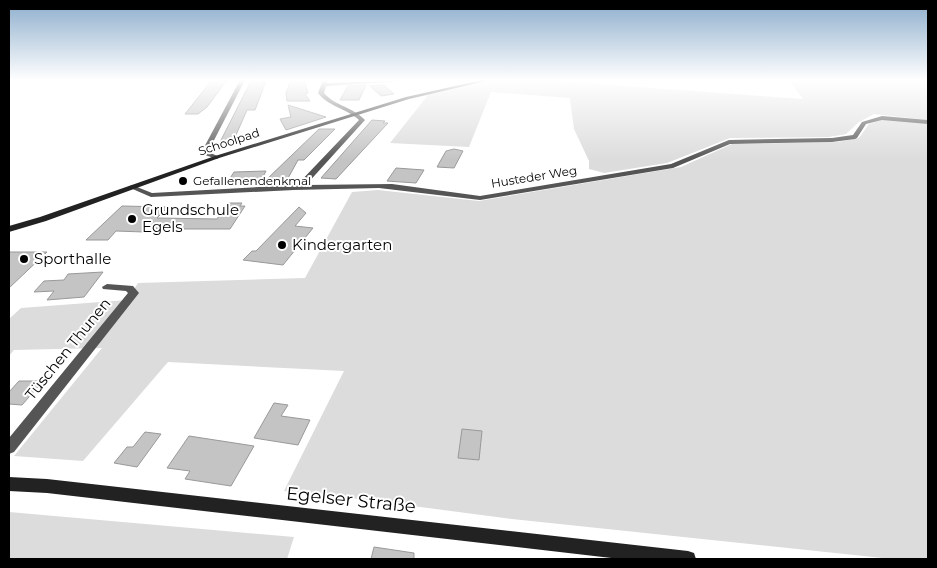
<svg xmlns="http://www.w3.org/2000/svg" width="937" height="568" font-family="Montserrat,sans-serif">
<rect width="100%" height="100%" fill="#fff"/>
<g fill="#dcdcdc">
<polygon points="496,80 545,80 803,99 789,80 928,80 928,120 874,114 859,122 846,134 829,137 730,138 667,163 604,173 589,169 589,161 574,129 570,98 491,92 469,147 390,143 428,95"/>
<polygon points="885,119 928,123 928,559 892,559 512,519 359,499 284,491 344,371 168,362 83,461 14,456 102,348 14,350 9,356 9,319 21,308 127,300 138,283 305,278 352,192 378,190 479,201 681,167 732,144 838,142 859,138 869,124"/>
<polygon points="9,512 294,537 287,559 9,559"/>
</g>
<g fill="#c4c4c4" stroke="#999">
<polygon points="212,80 227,80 207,107 198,114 185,114"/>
<polygon points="291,80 304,80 308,93 305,94 310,101 287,101 286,93"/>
<polygon points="251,81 266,81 255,110 247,110 232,144 219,144"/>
<polygon points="366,85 359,100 340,100 348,86"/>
<polygon points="384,85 394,94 381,96 370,86"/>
<polygon points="288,105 326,117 286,130 280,119 291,117"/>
<polygon points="372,120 385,121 383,123 388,123 336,179 321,178"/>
<polygon points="319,129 335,129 304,160 298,160 287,180 265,181"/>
<polygon points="454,149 463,151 454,168 437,167 446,151"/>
<polygon points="396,168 424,170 416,183 387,181"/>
<polygon points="266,171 260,182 227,183 234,172"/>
<polygon points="228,203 242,203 240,206 245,206 230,229 147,229 144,232 116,231 108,240 86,240 122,206 168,207 157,218 217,219"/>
<polygon points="299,207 306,213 295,226 313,228 283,265 243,260 252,251 256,251"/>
<polygon points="9,252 47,252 9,288"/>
<polygon points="103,272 84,297 47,300 54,291 34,292 44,281 64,280 68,274"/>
<polygon points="19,381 43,381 22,405 9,404 9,392"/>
<polygon points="274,403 288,405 281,416 310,420 298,445 254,438"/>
<polygon points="462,429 482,431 479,460 458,458"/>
<polygon points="145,432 161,434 137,467 114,463 127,447 133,447"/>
<polygon points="189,436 254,446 231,486 185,479 190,471 167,468"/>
<polygon points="374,547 414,553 414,559 371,559"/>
</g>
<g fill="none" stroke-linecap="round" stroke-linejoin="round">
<g fill="#555" fill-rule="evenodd">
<polygon points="240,80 245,80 208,152 220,157 217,159 202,154 201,153"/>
<path d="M323 80H328L327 83 420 80 326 86 324 93C335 106 353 107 365 120L306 185 392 184 480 196 671 164 729 140 832 138 853 135 862 122 882 116 928 120V124L882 120 866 124 857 138 855 139 832 142 730 144 673 168 480 200 379 188 294 190 151 197 128 187 132 185 152 193 297 185 359 120C346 108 329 107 318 93Z"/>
<polygon points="107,284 133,286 139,293 14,452 9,454 9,438 128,293 126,291 103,289 102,287"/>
</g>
<g fill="#222" fill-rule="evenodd">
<polygon points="482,80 491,80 409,99 219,158 46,221 9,232 9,226 40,217 215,156 406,97"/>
<polygon points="9,477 47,479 688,551 694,553 696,559 620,559 47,493 9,491"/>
</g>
</g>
<linearGradient id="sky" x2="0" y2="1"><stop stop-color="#8cadcc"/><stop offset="0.5" stop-color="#fff"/><stop offset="1" stop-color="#fff" stop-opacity="0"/></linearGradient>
<rect width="937" height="160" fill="url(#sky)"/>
<g fill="#000" stroke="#fff" stroke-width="2">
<circle cx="183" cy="181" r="5"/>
<circle cx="132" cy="219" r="5"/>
<circle cx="282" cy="245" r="5"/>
<circle cx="24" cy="259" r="5"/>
</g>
<g text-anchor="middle" stroke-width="4" stroke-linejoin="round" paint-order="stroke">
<g font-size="12" fill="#000" stroke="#fff">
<text transform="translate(229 142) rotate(-18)" y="4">Schoolpad</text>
<text transform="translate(534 177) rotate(-9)" y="4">Husteder Weg</text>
</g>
<g font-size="12" fill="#000" stroke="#fff" text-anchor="start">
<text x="193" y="185">Gefallenendenkmal</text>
</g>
<g font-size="15" fill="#000" stroke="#fff" text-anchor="start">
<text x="142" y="215">Grundschule<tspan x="142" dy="17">Egels</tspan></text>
<text x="292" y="250">Kindergarten</text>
<text x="34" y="264">Sporthalle</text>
</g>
<g font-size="15" fill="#000" stroke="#fff">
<text transform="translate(68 349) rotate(-51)" y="5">Tüschen Thunen</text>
</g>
<g font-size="18" fill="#000" stroke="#fff">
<text transform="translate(351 500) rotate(6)" y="6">Egelser Straße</text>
</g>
</g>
<rect width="937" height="568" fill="none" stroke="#000000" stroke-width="20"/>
</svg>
